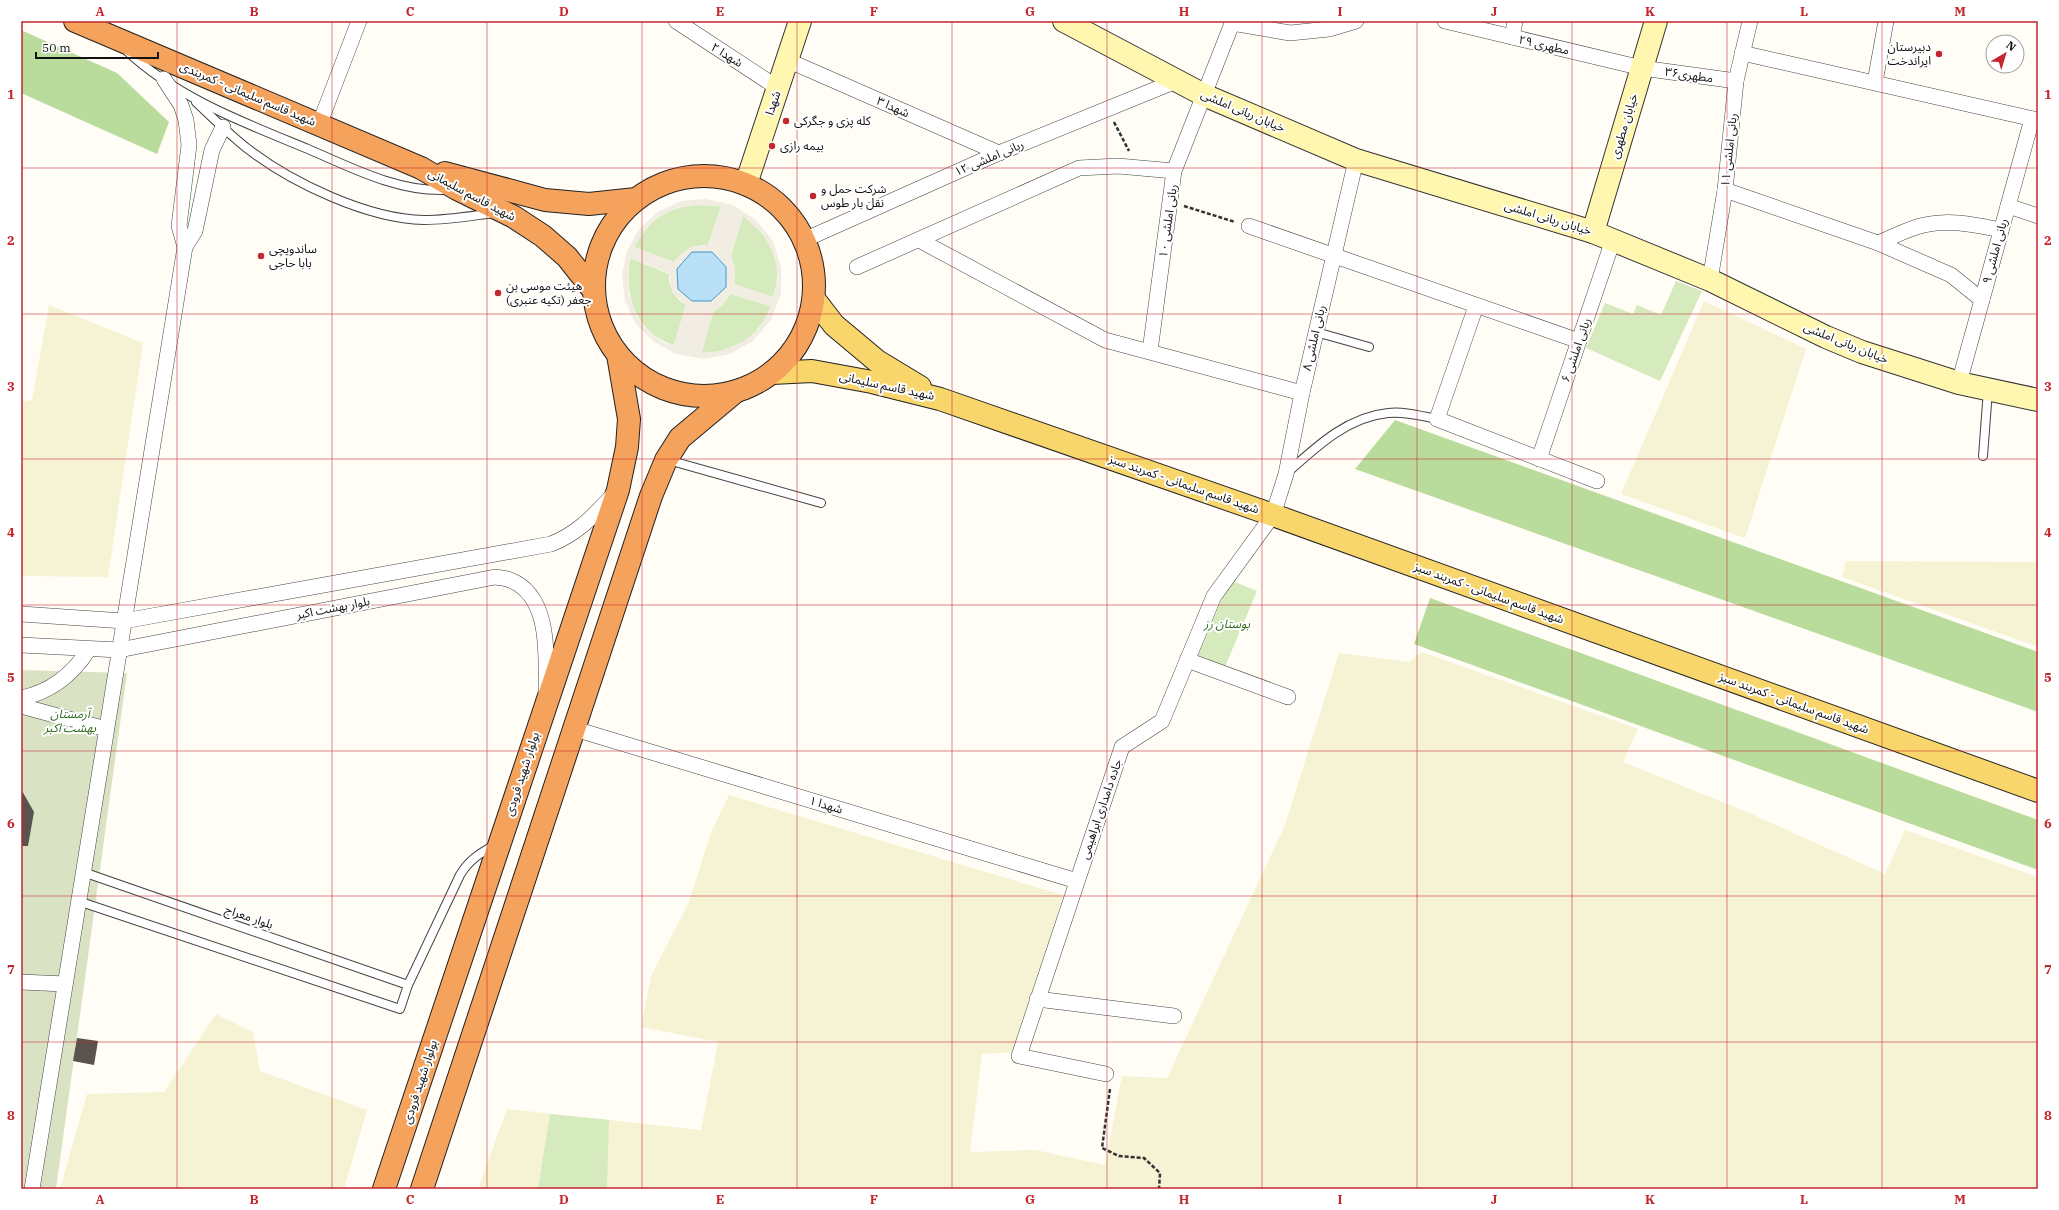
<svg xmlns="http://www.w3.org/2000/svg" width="2059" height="1210" font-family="'IBM Plex Serif','Noto Sans Arabic',serif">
<rect width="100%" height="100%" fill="#fffdf5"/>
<g fill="#f6f3d4">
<polygon points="1704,301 1806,349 1745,538 1621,494"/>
<polygon points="49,305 143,343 108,577 21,576 21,402 32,400"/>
<polygon points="1846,561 2038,562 2038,647 1842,577"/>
<polygon points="1422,652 1638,729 1623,762 1747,812 1885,874 1905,830 2038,877 2038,1189 478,1189 507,1109 701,1130 718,1042 641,1027 651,976 689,902 711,832 729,795 1063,895 1017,1052 982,1054 970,1152 1036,1150 1105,1165 1122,1076 1167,1078 1285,825 1339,653 1409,662"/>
<polygon points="216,1014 253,1032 260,1071 367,1110 344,1189 60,1189 87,1094 164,1092"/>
</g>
<g fill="#d5ebbd">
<path d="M696 205 721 206 708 245C693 245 683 250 674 262L634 247C651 219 663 209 696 205Z"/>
<path d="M743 216C770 234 785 265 773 297L734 284 735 278 731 255Z"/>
<path d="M630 258 669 274C668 286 675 299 686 305L674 345C635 333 624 295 630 258Z"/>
<polygon points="1676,281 1702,291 1660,381 1586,348 1605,303 1633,314 1637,305 1661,315"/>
<path d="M730 294 771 306C759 337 735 353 701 353L713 312 723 305Z"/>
<polygon points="1230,580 1257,591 1224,669 1197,658"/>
<polygon points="550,1114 609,1120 607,1189 538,1189"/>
</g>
<g fill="#b9dc9c">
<polygon points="21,30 117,73 169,122 157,154 21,93"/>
<polygon points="1395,420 2038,652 2038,712 1355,469"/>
<polygon points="1430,598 2038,820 2038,870 1414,644"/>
</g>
<polygon fill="#d9e3c4" points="21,670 127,673 56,1189 21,1189"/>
<path fill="#f1ede2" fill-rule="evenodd" d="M706 199 733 205 756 220 773 241 781 267V294L771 320 753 341 730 354 703 359 676 354 654 342 636 324 625 301 622 276 627 251 639 229 658 212 681 201ZM696 205 721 206 708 245 691 247 682 253 674 262 634 247 647 227 657 218 677 208ZM743 216 763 234 775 256 778 280 773 297 734 284 735 268 731 255ZM630 258 669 273 672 292 686 305 674 345 663 342 652 334 644 327 637 317 629 295 628 271ZM730 294 770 306 768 314 759 329 742 342 720 351 702 353 713 312 723 305Z"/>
<polygon fill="#b9e0f7" stroke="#3f96cf" points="692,252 712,252 726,267 726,287 711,301 692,301 678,289 677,269"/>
<g fill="#5a524d">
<polygon points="21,789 34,812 28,846 21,846"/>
<polygon points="77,1038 98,1041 94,1065 73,1061"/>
</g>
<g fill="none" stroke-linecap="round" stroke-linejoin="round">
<g stroke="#444" stroke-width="10">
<g id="lane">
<path d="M127 51C177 98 245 123 308 149 352 168 398 192 446 190"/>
<path d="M196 102C213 118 230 135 248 149 292 183 368 219 424 220 448 220 470 216 494 213"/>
<polyline points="1316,332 1369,347"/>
<polyline points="1983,456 1988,390"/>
<polyline points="668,460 821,503"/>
<path d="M1287 473C1316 447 1347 417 1388 413 1404 411 1421 416 1437 419"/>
<polyline points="83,872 408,985"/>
<path d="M78 901 400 1009 408 985 460 875C469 860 480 853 495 845"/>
</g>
</g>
<g stroke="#444" stroke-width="16">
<g id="street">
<polyline points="676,21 778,88"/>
<polyline points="1445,21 1642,68 1736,81"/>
<polyline points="1232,23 1290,33 1329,29 1356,21"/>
<polyline points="1512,37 1515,21"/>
<polyline points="1742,53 2038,120"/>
<polyline points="787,60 999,153"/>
<polyline points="164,79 181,105 186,120 189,145 179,226 185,247"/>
<polyline points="1875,82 1886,21"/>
<polyline points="319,125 359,21"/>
<polyline points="1725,190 1878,243 1951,275 1982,300"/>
<polyline points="2008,206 2038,216"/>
<polyline points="1249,226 1579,341"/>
<polyline points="804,240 999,153 1176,81"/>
<polyline points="919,240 1105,340 1302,393"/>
<path d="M1878 243C1893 237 1909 228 1924 225 1951 219 1975 225 2001 230"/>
<polyline points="857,267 1079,168 1118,166 1174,171"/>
<polyline points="1710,280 1725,190 1736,81 1750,21"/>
<polyline points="1476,306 1437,419 1597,481"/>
<polyline points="1150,351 1174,171 1233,21"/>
<polyline points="1959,383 2032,119"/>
<polyline points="1539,459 1613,240"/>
<path d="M21 614 124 621 551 544C579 533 594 515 614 494"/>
<path d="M21 645 119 650 495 577C500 578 506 578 510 580 551 596 546 655 546 691"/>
<polyline points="1187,660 1288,697"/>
<path d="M21 698C51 692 73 674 89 649"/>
<polyline points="21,706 106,729"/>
<polyline points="575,729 1077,881"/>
<polyline points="21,982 65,984"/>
<polyline points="1037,999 1174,1016"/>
<polyline points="1106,1074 1019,1056 1122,747 1162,721 1214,596 1273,515 1286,474 1302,393 1356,160"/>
<polyline points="32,1189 185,247 195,231 212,150 223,127"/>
</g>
</g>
<g stroke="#333" stroke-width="24">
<g id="secondary">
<polyline points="1064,21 1204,95 1356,160 1593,232 1710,280 1826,337 1862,352 1959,383 2038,400"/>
<polyline points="746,184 800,21"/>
<polyline points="1593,232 1656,21"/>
</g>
</g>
<g stroke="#222" stroke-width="24">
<g id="primary">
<polyline points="814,299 834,325 877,361 920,387"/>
<polyline points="772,373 812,371 872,382 940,399 1273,515 2038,791"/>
</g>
</g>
<g stroke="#222" stroke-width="24">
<g id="highway">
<polyline points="75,21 421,168 457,189 514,217 543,236 567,257 594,291"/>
<polyline points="445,173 545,200 589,204 636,199"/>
<circle cx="704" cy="286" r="110"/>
<polyline points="384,1189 618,490 627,447 629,419 618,355"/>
<polyline points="422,1189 651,496 666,460 680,438 735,392"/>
</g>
</g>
<g stroke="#333" stroke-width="2.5" stroke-dasharray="4 2" stroke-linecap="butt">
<polyline points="1114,122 1129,151"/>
<polyline points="1184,206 1235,222"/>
<polyline points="1110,1089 1102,1148 1119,1156 1144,1158 1160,1173 1159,1189"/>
</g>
<use href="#lane" stroke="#fff" stroke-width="8"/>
<use href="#street" stroke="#fff" stroke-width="15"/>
<use href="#secondary" stroke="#fff6b0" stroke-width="22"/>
<use href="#primary" stroke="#f9d66b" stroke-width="22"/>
<use href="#highway" stroke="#f5a25d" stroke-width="22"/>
</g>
<path fill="none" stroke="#c4262e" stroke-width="1" stroke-opacity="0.55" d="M177 21V1189M332 21V1189M487 21V1189M642 21V1189M797 21V1189M952 21V1189M1107 21V1189M1262 21V1189M1417 21V1189M1572 21V1189M1727 21V1189M1882 21V1189M21 168H2038M21 314H2038M21 459H2038M21 605H2038M21 751H2038M21 896H2038M21 1042H2038"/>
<g fill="#c4262e" stroke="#fff" stroke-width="1.5">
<circle cx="1939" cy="54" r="4"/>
<circle cx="786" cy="121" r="4"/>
<circle cx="772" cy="146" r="4"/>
<circle cx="813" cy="196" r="4"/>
<circle cx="261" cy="256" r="4"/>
<circle cx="498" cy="293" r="4"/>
</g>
<g text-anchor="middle" stroke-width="4" stroke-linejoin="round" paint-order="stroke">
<g font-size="12" fill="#111" stroke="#fff">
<text transform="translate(1544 45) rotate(13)" y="4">مطهری ۲۹</text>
<text transform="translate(727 55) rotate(32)" y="4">شهدا ۲</text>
<text transform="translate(1689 75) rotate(8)" y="4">مطهری۳۶</text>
<text transform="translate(248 94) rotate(23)" y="4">شهید قاسم سلیمانی - کمربندی</text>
<text transform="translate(773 103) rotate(-72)" y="4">شهدا</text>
<text transform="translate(893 107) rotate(24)" y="4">شهدا ۳</text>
<text transform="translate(1243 111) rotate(23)" y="4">خیابان ربانی املشی</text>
<text transform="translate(1624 126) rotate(-73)" y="4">خیابان مطهری</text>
<text transform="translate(1729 150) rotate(-84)" y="4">ربانی املشی ۱۱</text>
<text transform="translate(989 158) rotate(-23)" y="4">ربانی املشی ۱۲</text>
<text transform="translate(472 195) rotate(28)" y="4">شهید قاسم سلیمانی</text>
<text transform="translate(1548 218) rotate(17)" y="4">خیابان ربانی املشی</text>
<text transform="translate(1168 221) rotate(-82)" y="4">ربانی املشی ۱۰</text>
<text transform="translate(1995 251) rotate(-75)" y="4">ربانی املشی ۹</text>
<text transform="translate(1314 338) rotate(-77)" y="4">ربانی املشی ۸</text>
<text transform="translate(1846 343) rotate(22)" y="4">خیابان ربانی املشی</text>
<text transform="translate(1576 350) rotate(-71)" y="4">ربانی املشی ۶</text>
<text transform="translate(887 386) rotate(12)" y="4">شهید قاسم سلیمانی</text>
<text transform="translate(1184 484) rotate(19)" y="4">شهید قاسم سلیمانی - کمربند سبز</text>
<text transform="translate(1489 593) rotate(20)" y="4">شهید قاسم سلیمانی - کمربند سبز</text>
<text transform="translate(333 608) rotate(-11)" y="4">بلوار بهشت اکبر</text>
<text transform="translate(1794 703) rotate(20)" y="4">شهید قاسم سلیمانی - کمربند سبز</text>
<text transform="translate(522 774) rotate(-72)" y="4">بولوار شهید فرودی</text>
<text transform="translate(826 805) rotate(17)" y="4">شهدا ۱</text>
<text transform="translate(1101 809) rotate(-71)" y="4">جاده دامداری ابراهیمی</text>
<text transform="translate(249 917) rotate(19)" y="4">بلوار معراج</text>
<text transform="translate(420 1082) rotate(-72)" y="4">بولوار شهید فرودی</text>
</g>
<g font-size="12" fill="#111" stroke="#fff" text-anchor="start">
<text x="1931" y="51" text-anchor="end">دبیرستان<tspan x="1931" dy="14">ایراندخت</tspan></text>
<text x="794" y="125">کله پزی و جگرکی</text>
<text x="780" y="150">بیمه رازی</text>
<text x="821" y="193">شرکت حمل و<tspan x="821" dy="14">نقل بار طوس</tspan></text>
<text x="269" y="253">ساندویچی<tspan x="269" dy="14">بابا حاجی</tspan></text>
<text x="506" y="290">هيئت موسی بن<tspan x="506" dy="14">جعفر (تکیه عنبری)</tspan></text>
</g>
<g font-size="12" font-style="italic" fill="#2f6b1f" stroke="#fff">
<text x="1227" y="628">بوستان رز</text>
<text x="70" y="718">آرمستان<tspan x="70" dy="14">بهشت اکبر</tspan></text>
</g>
</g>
<rect width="2059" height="1210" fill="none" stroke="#ffffff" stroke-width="44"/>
<g transform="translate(2005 54) rotate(38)"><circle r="19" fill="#ffffff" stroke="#a0a0a0"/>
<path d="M0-3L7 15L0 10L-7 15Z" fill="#c4262e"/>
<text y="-6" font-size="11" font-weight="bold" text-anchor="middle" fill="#111111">N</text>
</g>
<path d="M36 52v6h122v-6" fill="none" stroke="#111111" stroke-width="2"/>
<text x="42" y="52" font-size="12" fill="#111111" stroke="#ffffff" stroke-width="3" paint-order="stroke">50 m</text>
<rect x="22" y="22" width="2015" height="1166" fill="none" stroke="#c4262e" stroke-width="1.5"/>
<g font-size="13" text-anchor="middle" font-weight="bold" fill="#c4262e">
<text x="100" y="16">A</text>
<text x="254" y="16">B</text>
<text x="410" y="16">C</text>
<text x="564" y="16">D</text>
<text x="720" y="16">E</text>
<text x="874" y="16">F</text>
<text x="1030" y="16">G</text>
<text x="1184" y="16">H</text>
<text x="1340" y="16">I</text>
<text x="1494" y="16">J</text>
<text x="1650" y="16">K</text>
<text x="1804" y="16">L</text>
<text x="1960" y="16">M</text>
<text x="11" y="99">1</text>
<text x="2048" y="99">1</text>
<text x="11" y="245">2</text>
<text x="2048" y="245">2</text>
<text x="11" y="391">3</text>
<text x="2048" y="391">3</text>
<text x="11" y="537">4</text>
<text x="2048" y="537">4</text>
<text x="11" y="682">5</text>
<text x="2048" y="682">5</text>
<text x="11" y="828">6</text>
<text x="2048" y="828">6</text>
<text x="11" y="974">7</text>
<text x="2048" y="974">7</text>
<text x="11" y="1120">8</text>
<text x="2048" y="1120">8</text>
<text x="100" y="1204">A</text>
<text x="254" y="1204">B</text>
<text x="410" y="1204">C</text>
<text x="564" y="1204">D</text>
<text x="720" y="1204">E</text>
<text x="874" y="1204">F</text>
<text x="1030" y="1204">G</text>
<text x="1184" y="1204">H</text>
<text x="1340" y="1204">I</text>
<text x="1494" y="1204">J</text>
<text x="1650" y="1204">K</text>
<text x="1804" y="1204">L</text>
<text x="1960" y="1204">M</text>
</g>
</svg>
